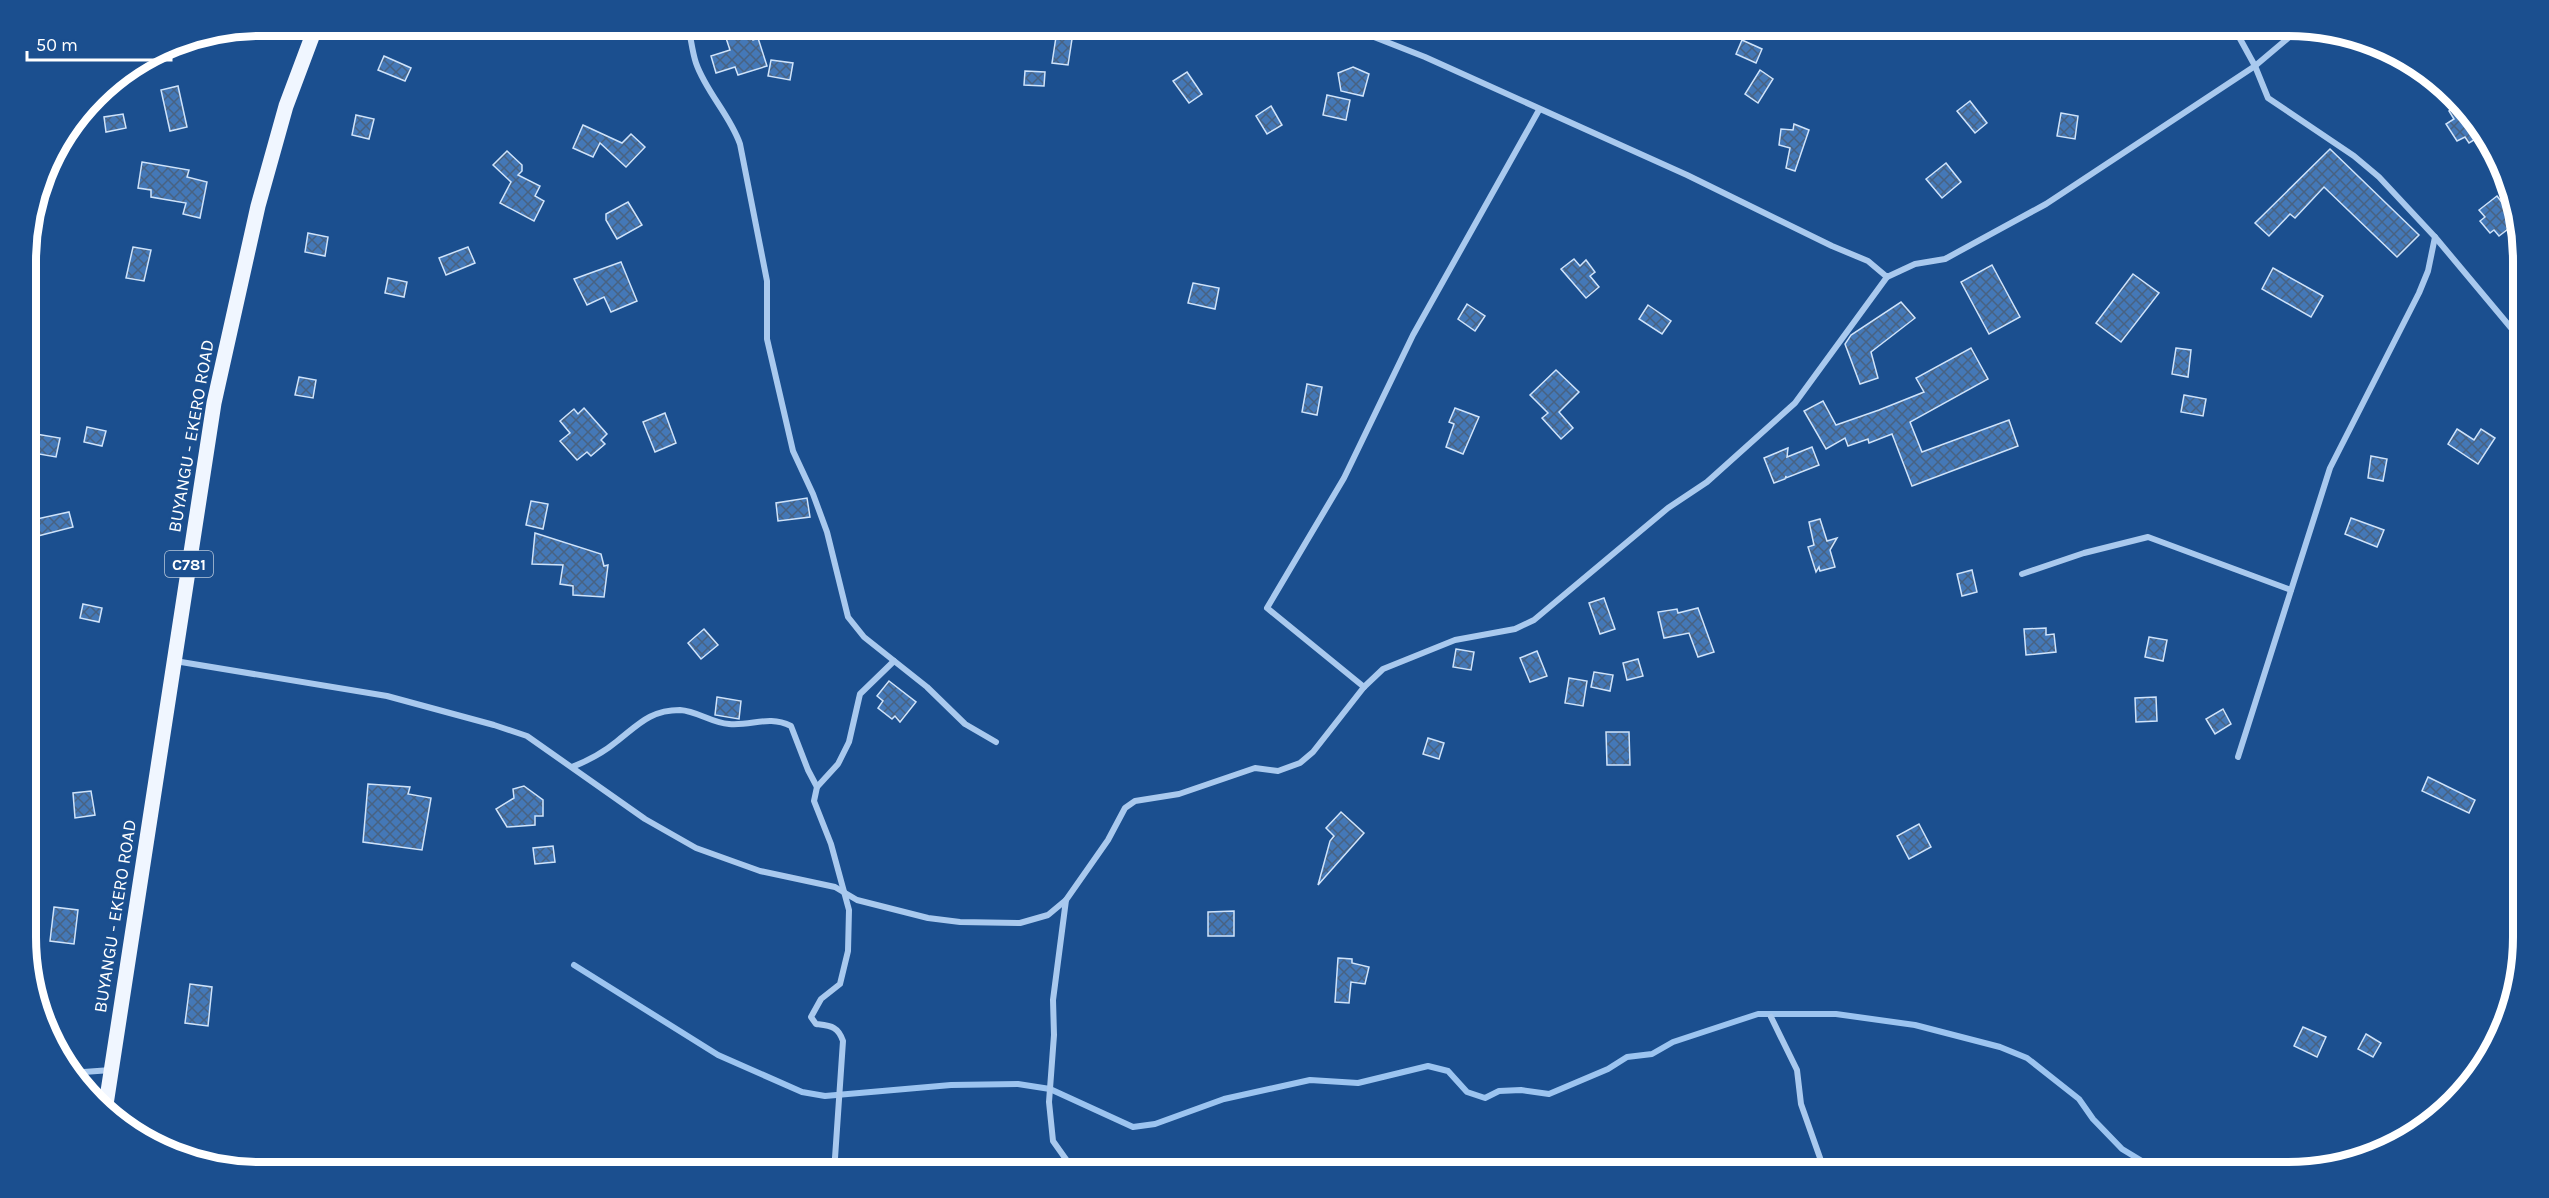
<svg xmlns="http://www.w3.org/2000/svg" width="2549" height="1198" font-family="Karla,sans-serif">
<defs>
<pattern id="building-cross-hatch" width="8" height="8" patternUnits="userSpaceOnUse" patternTransform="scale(1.5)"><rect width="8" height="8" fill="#4478b7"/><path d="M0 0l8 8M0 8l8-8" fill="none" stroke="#486282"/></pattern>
</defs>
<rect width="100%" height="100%" fill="#1b4f8f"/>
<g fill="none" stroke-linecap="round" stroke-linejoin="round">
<polyline stroke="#9cc4f0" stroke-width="6" points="574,965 718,1055 802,1092 825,1096 951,1085 1018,1084 1050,1089 1133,1127 1155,1124 1224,1099 1310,1080 1358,1083 1428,1066 1448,1071 1467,1092 1485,1098 1499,1091 1521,1090 1549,1094 1608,1069 1627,1057 1652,1054 1673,1042 1758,1014 1836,1014 1915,1025 2000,1047 2027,1058 2079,1099 2093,1119 2122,1149 2160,1172"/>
</g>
<g fill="url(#building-cross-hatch)" stroke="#cfe3fa" stroke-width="1.5">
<polygon points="750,31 753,40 758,38 767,66 738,75 735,67 716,73 711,56 730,50 726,38"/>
<polygon points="1056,37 1072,39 1068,65 1052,63"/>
<polygon points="1742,40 1762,49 1756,63 1736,54"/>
<polygon points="384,56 411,68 405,81 378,70"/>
<polygon points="771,60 793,63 790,80 768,76"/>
<polygon points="1353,67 1369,74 1363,96 1341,91 1338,73"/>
<polygon points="1760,70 1773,79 1758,103 1745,94"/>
<polygon points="1025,71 1045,72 1044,86 1024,85"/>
<polygon points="1187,72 1202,94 1189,103 1173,81"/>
<polygon points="178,86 187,127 170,131 161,90"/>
<polygon points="1327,95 1350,100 1346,120 1323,115"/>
<polygon points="1970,101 1987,123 1975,133 1957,111"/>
<polygon points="2461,104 2475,118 2484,134 2469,143 2465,137 2457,141 2446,124 2454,119 2449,111"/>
<polygon points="1271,106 1282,125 1267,134 1256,116"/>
<polygon points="2061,113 2078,116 2075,139 2057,136"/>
<polygon points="123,114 126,128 106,132 104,117"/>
<polygon points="356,115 374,119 369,139 352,135"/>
<polygon points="1794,124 1809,130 1795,171 1786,168 1790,148 1779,145 1781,129 1793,130"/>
<polygon points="583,125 622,143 631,134 645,147 626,167 600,143 593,157 573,148"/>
<polygon points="2330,149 2419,235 2397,257 2324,187 2295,218 2290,214 2269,236 2255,223"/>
<polygon points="507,151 522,165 522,171 518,175 540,186 535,196 544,201 534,221 500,203 511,182 493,165"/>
<polygon points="142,162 189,170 187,177 207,182 200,218 183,214 186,203 151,197 151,190 138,188"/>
<polygon points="1946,163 1961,182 1942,198 1926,179"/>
<polygon points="2497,196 2517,222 2499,236 2494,230 2490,233 2480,221 2485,217 2479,210"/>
<polygon points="628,202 642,225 617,239 606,220 606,214"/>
<polygon points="308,233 328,237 325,256 305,252"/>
<polygon points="133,247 151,250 144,281 126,278"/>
<polygon points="468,247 475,263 446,275 439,258"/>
<polygon points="1574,259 1580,266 1586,260 1595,272 1590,276 1599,287 1586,298 1561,269"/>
<polygon points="621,262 637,301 611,312 604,297 587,305 574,279"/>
<polygon points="1992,265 2020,317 1989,334 1961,282"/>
<polygon points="2273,268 2323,296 2311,317 2262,289"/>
<polygon points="2133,274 2159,293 2121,342 2096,323"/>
<polygon points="388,278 407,282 404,297 385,293"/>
<polygon points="1193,283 1219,288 1215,309 1188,303"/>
<polygon points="1901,302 1915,318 1871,352 1878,378 1860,384 1845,344 1851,335"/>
<polygon points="1467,304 1485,316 1475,331 1458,319"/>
<polygon points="1648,305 1671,321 1662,334 1639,319"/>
<polygon points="1971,348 1988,379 1910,422 1922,452 2009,420 2018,446 1912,486 1892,434 1869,443 1868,439 1848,446 1845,438 1826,449 1804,411 1823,401 1836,425 1879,410 1924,392 1916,378"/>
<polygon points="2176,348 2191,350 2188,377 2172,374"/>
<polygon points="1556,370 1579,392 1559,412 1573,428 1561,439 1542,418 1548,413 1530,395"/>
<polygon points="299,377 316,380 313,398 295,395"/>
<polygon points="1307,384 1322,387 1317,415 1302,412"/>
<polygon points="2184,395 2206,399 2203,416 2181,412"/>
<polygon points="584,408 607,434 601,440 605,444 591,456 587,452 577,460 560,441 570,433 560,421 574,409 578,414"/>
<polygon points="1455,408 1479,417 1463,454 1446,447 1454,424 1449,422"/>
<polygon points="665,413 676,443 655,452 643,422"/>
<polygon points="87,427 106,431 102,446 84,442"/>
<polygon points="2457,429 2474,440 2481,429 2495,438 2478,464 2448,444"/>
<polygon points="36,434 60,438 56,457 33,453"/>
<polygon points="1812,447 1819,465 1786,478 1786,476 1785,479 1774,483 1764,458 1788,448 1787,457"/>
<polygon points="2371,456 2387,459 2383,481 2368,478"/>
<polygon points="807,498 810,517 778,521 776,503"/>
<polygon points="531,501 548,504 543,529 526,525"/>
<polygon points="69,512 73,527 34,537 32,520"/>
<polygon points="2351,518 2384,530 2377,547 2345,534"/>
<polygon points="1820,519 1827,541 1837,538 1830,550 1835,567 1820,571 1819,567 1816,572 1808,547 1814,545 1809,522"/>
<polygon points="535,533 601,554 604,566 608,565 604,597 573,595 573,586 560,584 563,565 532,564"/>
<polygon points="1972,570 1977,592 1962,596 1957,574"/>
<polygon points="1604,598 1615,629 1600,634 1589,603"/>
<polygon points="83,604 102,608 99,622 80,618"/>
<polygon points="1698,608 1714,652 1698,657 1689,633 1664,638 1658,612 1677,609 1678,613"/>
<polygon points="2046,628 2046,635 2054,634 2056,652 2026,655 2024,629"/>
<polygon points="704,629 718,645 701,659 688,643"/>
<polygon points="2149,637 2167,640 2163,661 2145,657"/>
<polygon points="1456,649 1474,652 1471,670 1453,667"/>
<polygon points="1537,651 1547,676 1530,682 1520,658"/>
<polygon points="1638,659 1643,676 1627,680 1623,663"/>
<polygon points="1594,672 1613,675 1610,691 1591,687"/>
<polygon points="1569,678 1587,681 1583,706 1565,703"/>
<polygon points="889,681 916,702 900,722 895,716 892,719 878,708 883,701 877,696"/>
<polygon points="717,697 741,701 739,719 715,715"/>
<polygon points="2156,697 2157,721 2136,722 2135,698"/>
<polygon points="2223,709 2231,724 2215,734 2206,719"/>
<polygon points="1606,732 1629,732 1630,765 1607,765"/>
<polygon points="1428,738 1444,743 1439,759 1423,754"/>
<polygon points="2428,777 2475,800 2469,813 2422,791"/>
<polygon points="368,784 410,787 408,794 431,798 422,850 363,842"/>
<polygon points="524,786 543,800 543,816 535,816 535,825 507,827 496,809 514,798 513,789"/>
<polygon points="91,791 95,815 75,818 73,793"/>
<polygon points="1341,812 1364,833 1318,885 1330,841 1334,836 1326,828"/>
<polygon points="1919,824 1931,847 1909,859 1897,836"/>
<polygon points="553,846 555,862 535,864 533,848"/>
<polygon points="54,907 78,910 74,944 50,941"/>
<polygon points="1234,911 1234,936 1208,936 1208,912"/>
<polygon points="1338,958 1352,959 1352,963 1369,967 1365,984 1351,982 1349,1003 1335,1002"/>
<polygon points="190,984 212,987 208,1026 185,1023"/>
<polygon points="2303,1027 2326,1037 2317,1057 2294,1046"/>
<polygon points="2366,1034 2381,1043 2373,1057 2358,1049"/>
</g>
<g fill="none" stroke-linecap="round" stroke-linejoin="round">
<g stroke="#a9c9ee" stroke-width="6">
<path d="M688 26C691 38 692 51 696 63 706 92 730 115 740 144L767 281V339L793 451 813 494 827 532 848 617 864 637 927 687 965 724 996 742"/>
<polyline points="1346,26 1425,57 1687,175 1832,246 1868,261 1887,277 1915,264 1945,259 2046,204 2255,66 2300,28"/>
<polyline points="2233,26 2255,66 2268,98 2354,156 2379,177 2435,237 2428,271 2419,293 2330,468 2238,757"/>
<polyline points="2435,237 2522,341"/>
<polyline points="2022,574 2084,553 2148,537 2291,590"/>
<polyline points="175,661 387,696 494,725 527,736 645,819 696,848 760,871 835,887 857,900 928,918 960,922 1020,923 1048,915 1066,900 1108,840 1125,808 1135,801 1179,794 1255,768 1278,771 1300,763 1313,752 1364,687 1383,669 1455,640 1515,629 1534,620 1668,508 1707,482 1795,403 1887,277"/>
<polyline points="1364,687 1267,608 1344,478 1413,335 1539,110"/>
<path d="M572 767C587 761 604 752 616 742 638 725 650 710 680 710 697 711 712 723 729 724 753 726 768 715 791 726L808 770 817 787"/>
<polyline points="1066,900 1053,1000 1054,1035 1049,1102 1053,1141 1075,1172"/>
<polyline points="1771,1017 1797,1070 1801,1104 1825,1172"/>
<polyline points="70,1073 111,1070"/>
<path d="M831 1172 835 1158 843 1041C838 1026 831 1026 816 1024L811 1017 821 999 840 984 848 951 849 910 831 844 814 801 817 787 838 764 849 742 860 694 894 661"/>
</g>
<polyline stroke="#f0f6ff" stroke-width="15" points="105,1111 214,403 258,206 286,106 316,26"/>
</g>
<g text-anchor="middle" stroke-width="5" stroke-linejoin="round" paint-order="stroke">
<rect fill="#1b4f8f" stroke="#bbcadd" stroke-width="1.5" x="165" y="551" width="48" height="26" rx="4.5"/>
<g font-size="16" font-weight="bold" fill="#fff">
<text x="189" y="570">C781</text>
</g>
<g font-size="18" fill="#fff" stroke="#1b4f8f">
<text transform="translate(191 436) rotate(-80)" y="6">BUYANGU - EKERO ROAD</text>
<text transform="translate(115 916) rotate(-81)" y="6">BUYANGU - EKERO ROAD</text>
</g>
</g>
<path d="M0 0H2549V1198H0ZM261 36H2288A225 225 0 0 1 2513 261V937A225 225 0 0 1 2288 1162H261A225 225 0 0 1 36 937V261A225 225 0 0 1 261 36Z" fill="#1b4f8f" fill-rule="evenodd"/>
<path fill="none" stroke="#fff" stroke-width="8" d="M261 36H2288A225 225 0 0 1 2513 261V937A225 225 0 0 1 2288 1162H261A225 225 0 0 1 36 937V261A225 225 0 0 1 261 36Z"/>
<path d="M27 51v9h144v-9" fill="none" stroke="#ffffff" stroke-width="3"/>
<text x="36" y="51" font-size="18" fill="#ffffff" stroke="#1b4f8f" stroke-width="4.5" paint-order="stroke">50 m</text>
</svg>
